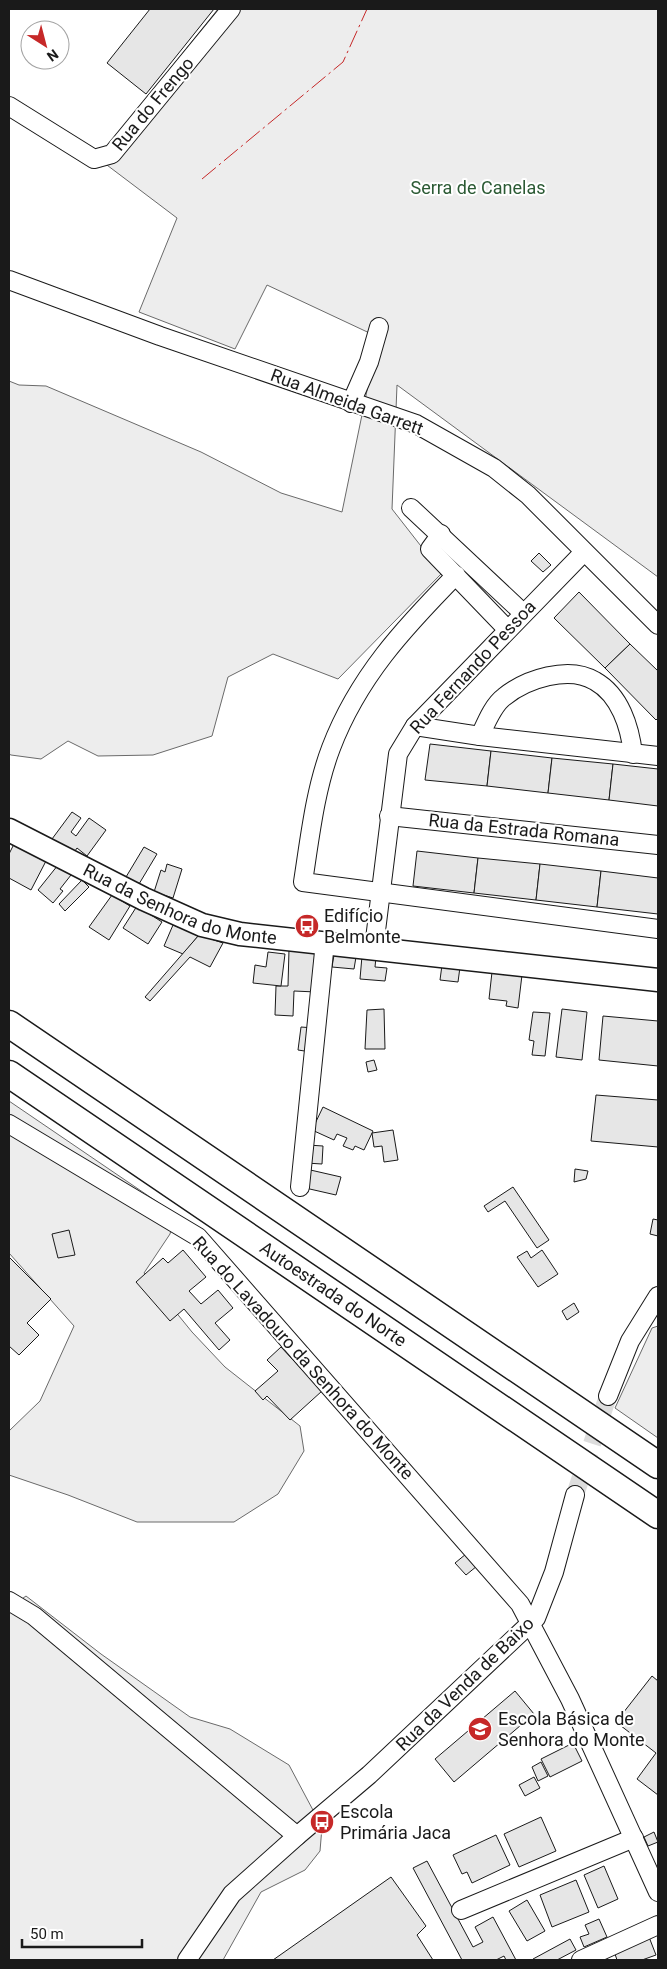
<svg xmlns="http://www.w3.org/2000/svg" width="667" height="1969" font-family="Roboto,sans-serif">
<rect width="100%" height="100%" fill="#fff"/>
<g fill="#ededed" stroke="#6a6a6a">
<polygon points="218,9 658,9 658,577 397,385 392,509 442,573 338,679 273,654 228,677 212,736 153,755 98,756 68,741 41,759 11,755 9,754 9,381 19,385 46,386 201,452 281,493 342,512 378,337 267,285 235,349 139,312 177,218 91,153 106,149"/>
<polygon points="9,1101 175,1214 170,1234 144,1273 192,1332 225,1367 300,1426 304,1451 278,1494 234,1522 137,1522 68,1495 9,1475 9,1431 40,1401 74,1326 9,1253"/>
<polygon points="658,1326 658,1438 615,1408 652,1328"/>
<polygon points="26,1596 101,1654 190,1717 230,1729 289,1765 322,1827 320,1851 305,1870 261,1892 223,1960 9,1960 9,1608"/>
</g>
<g fill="#e6e6e6" stroke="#1a1a1a">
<polygon points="150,9 214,9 146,94 107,63"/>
<polygon points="539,553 551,565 543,572 531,561"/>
<polygon points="579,592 630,644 605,668 554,618"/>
<polygon points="630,644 658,671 658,718 656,720 605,668"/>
<polygon points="430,744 491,751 487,786 425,780"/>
<polygon points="491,751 552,758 548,793 487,786"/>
<polygon points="552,758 613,764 609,800 548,793"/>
<polygon points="613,764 658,769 658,806 609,800"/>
<polygon points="72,812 81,818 71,832 76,836 89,818 106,830 87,856 77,848 73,854 52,839"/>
<polygon points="14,844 46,861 31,890 9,878 9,854"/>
<polygon points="144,847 157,854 139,884 126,877"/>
<polygon points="417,851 478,858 474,893 413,886"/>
<polygon points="478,858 540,864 536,900 474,893"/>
<polygon points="167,864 182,869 173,898 154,892 161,870 165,872"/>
<polygon points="540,864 601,871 597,907 536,900"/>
<polygon points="58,865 71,875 60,889 63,891 53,903 38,890"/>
<polygon points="601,871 658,878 658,914 597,907"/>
<polygon points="82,880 89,887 65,911 59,904"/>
<polygon points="112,895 130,906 109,940 89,927"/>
<polygon points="137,906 162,922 148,944 123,928"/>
<polygon points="173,925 199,935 183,954 164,946"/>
<polygon points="199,935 223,943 210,967 190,957 150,1001 145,997"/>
<polygon points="289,949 318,950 316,992 294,991 293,1016 275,1015 276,986 288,986"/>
<polygon points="268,952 285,954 281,986 253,983 255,965 266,967"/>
<polygon points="334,955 356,957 354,969 332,967"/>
<polygon points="362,956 376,957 375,967 387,968 385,981 360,979"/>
<polygon points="442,965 460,967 458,982 440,980"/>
<polygon points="492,972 522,975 518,1008 506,1006 507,1001 489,999"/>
<polygon points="384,1009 385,1049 365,1049 367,1010"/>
<polygon points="562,1009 587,1012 582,1060 556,1057"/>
<polygon points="533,1012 550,1013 545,1056 532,1055 534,1041 529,1040"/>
<polygon points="603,1016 658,1021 658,1066 599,1060"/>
<polygon points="301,1027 314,1028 311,1052 298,1050"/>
<polygon points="374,1060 377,1070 368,1072 366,1062"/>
<polygon points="596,1095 658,1100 658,1147 591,1141"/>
<polygon points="323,1107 373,1131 364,1150 355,1146 353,1150 343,1146 347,1138 337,1134 334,1140 312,1130"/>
<polygon points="393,1130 398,1160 384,1162 382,1146 374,1147 372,1133"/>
<polygon points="308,1145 323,1146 322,1164 306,1163"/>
<polygon points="306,1169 341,1177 336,1195 301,1187"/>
<polygon points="575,1169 588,1171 586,1179 574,1182"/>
<polygon points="513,1187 549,1240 537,1248 505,1201 488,1212 484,1206"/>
<polygon points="653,1219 658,1220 658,1236 650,1234"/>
<polygon points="69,1230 75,1255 58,1258 52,1234"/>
<polygon points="183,1250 206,1277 189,1291 201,1304 218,1290 233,1308 215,1323 230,1340 219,1350 184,1309 170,1321 136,1282 163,1258 168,1263"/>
<polygon points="542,1250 558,1274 538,1287 517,1257 527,1251 531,1258"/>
<polygon points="9,1257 51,1299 27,1323 39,1335 19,1355 9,1346"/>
<polygon points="574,1303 579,1312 567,1320 562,1311"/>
<polygon points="281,1347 322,1391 290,1420 267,1396 263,1400 255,1391 278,1371 267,1360"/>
<polygon points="466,1554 477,1566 466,1575 455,1563"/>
<polygon points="652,1676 658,1681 658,1795 637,1779 656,1753 616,1722"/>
<polygon points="515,1691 534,1714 454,1782 435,1759"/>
<polygon points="573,1743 582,1761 550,1777 541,1759"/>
<polygon points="541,1762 548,1776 538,1781 532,1767"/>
<polygon points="534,1777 540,1788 525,1796 519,1785"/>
<polygon points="541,1817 556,1851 519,1867 504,1834"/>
<polygon points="654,1832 658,1842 648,1846 644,1837"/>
<polygon points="496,1835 510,1865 472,1883 467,1872 462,1874 453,1855"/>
<polygon points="427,1861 473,1947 483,1942 475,1927 493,1917 516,1960 506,1960 504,1956 496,1960 462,1960 413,1868"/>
<polygon points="604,1866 618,1899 598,1908 584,1875"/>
<polygon points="391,1877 426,1926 417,1935 433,1960 273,1960"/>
<polygon points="576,1880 589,1912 552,1927 540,1895"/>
<polygon points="527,1900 545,1931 527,1941 509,1911"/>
<polygon points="599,1919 607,1937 584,1947 580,1937 589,1934 585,1925"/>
<polygon points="649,1937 656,1955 642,1960 616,1960 617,1960 614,1951"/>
<polygon points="570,1939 576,1950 557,1960 534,1960 533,1959"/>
</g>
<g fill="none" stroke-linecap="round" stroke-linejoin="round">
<polyline stroke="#ddd" stroke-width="18" stroke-dasharray="18 9" stroke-linecap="butt" points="575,1495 608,1396"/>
<g stroke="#1a1a1a" stroke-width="20">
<g id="minor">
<polyline points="9,106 94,159 112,154 231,9"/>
<polyline points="9,280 160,336 416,424 494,468 528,495 658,625"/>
<polyline points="351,403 369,362 379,327"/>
<polyline points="411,508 523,613"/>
<polyline points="441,534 430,549 507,629"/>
<path d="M456 575C404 628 358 677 331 748 315 790 310 837 303 882L658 929"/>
<polyline points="415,726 480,736 658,756"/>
<path d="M480 736C486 723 493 705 504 697 526 679 569 665 595 681 620 695 630 727 633 754"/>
<polyline points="389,816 658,845"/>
<polyline points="374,947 398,754 415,726 584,552"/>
<polyline points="9,1124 198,1237 520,1604 570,1699 658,1892"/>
<polyline points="300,1187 325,942"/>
<polyline points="608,1396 630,1341 658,1296"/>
<polyline points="9,1601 34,1616 297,1836"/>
<polyline points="461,1910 634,1838"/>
<polyline points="187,1960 232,1894 297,1836 369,1775 536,1618 554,1572 575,1495"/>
<polyline points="581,1960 658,1925"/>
</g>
</g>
<g stroke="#1a1a1a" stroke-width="25">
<g id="major">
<path id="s1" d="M9 830 144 899 202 925 240 934 658 980"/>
</g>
</g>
<g stroke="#1a1a1a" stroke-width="29">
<g id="highway">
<polyline points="9,1024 658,1465"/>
<path id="s2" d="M9 1074 658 1515"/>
</g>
</g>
<use href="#minor" stroke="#fff" stroke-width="18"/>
<use href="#major" stroke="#fff" stroke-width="22"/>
<use href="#highway" stroke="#fff" stroke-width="26"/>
<polyline stroke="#c62828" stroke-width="1" stroke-dasharray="18 4 2.5 4" stroke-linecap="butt" points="202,179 343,62 367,9"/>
</g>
<defs>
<g id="bus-disc" transform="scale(1.25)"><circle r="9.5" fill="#c62828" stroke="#fff"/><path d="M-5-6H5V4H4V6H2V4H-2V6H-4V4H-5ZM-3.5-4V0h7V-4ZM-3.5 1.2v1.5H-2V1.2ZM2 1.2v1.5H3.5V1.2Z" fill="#fff"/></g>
<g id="school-disc" transform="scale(1.25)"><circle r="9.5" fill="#c62828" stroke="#fff"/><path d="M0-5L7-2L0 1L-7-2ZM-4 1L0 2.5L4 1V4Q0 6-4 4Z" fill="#fff"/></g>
</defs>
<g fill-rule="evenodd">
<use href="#bus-disc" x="307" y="926"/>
<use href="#school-disc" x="480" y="1729"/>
<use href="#bus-disc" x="322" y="1822"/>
</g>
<g text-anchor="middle" stroke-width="4" stroke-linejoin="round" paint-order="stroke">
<g font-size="18" fill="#1a1a1a" stroke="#fff">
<text transform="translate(153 104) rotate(-50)" y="6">Rua do Frengo</text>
<text transform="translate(347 402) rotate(20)" y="6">Rua Almeida Garrett</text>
<text transform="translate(473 667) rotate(-47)" y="6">Rua Fernando Pessoa</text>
<text transform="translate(524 830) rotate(6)" y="6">Rua da Estrada Romana</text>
<text dy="6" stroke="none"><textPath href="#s1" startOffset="188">Rua da Senhora do Monte</textPath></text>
<text dy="6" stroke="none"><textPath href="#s2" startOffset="392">Autoestrada do Norte</textPath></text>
<text transform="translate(303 1358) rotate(48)" y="6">Rua do Lavadouro da Senhora do Monte</text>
<text transform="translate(465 1684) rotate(-44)" y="6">Rua da Venda de Baixo</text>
</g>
<g font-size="18" fill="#2b5a34" stroke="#fff">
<text x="478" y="194">Serra de Canelas</text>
</g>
<g font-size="18" fill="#1a1a1a" stroke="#fff" text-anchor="start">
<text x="324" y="922">Edifício<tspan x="324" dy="21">Belmonte</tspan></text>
<text x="498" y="1725">Escola Básica de<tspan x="498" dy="21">Senhora do Monte</tspan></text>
<text x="340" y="1818">Escola<tspan x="340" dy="21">Primária Jaca</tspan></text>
</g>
</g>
<rect width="667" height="1969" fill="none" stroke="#1a1a1a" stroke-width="20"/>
<g transform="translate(45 45) rotate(144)"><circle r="24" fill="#ffffff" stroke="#a3a3a3"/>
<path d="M0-4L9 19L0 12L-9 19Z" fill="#c62828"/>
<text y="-8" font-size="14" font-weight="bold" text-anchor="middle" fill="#1a1a1a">N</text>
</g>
<path d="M22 1939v8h120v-8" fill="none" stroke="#1a1a1a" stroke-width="2.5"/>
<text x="30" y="1939" font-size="15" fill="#1a1a1a" stroke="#ffffff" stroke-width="4" paint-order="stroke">50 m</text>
</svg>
